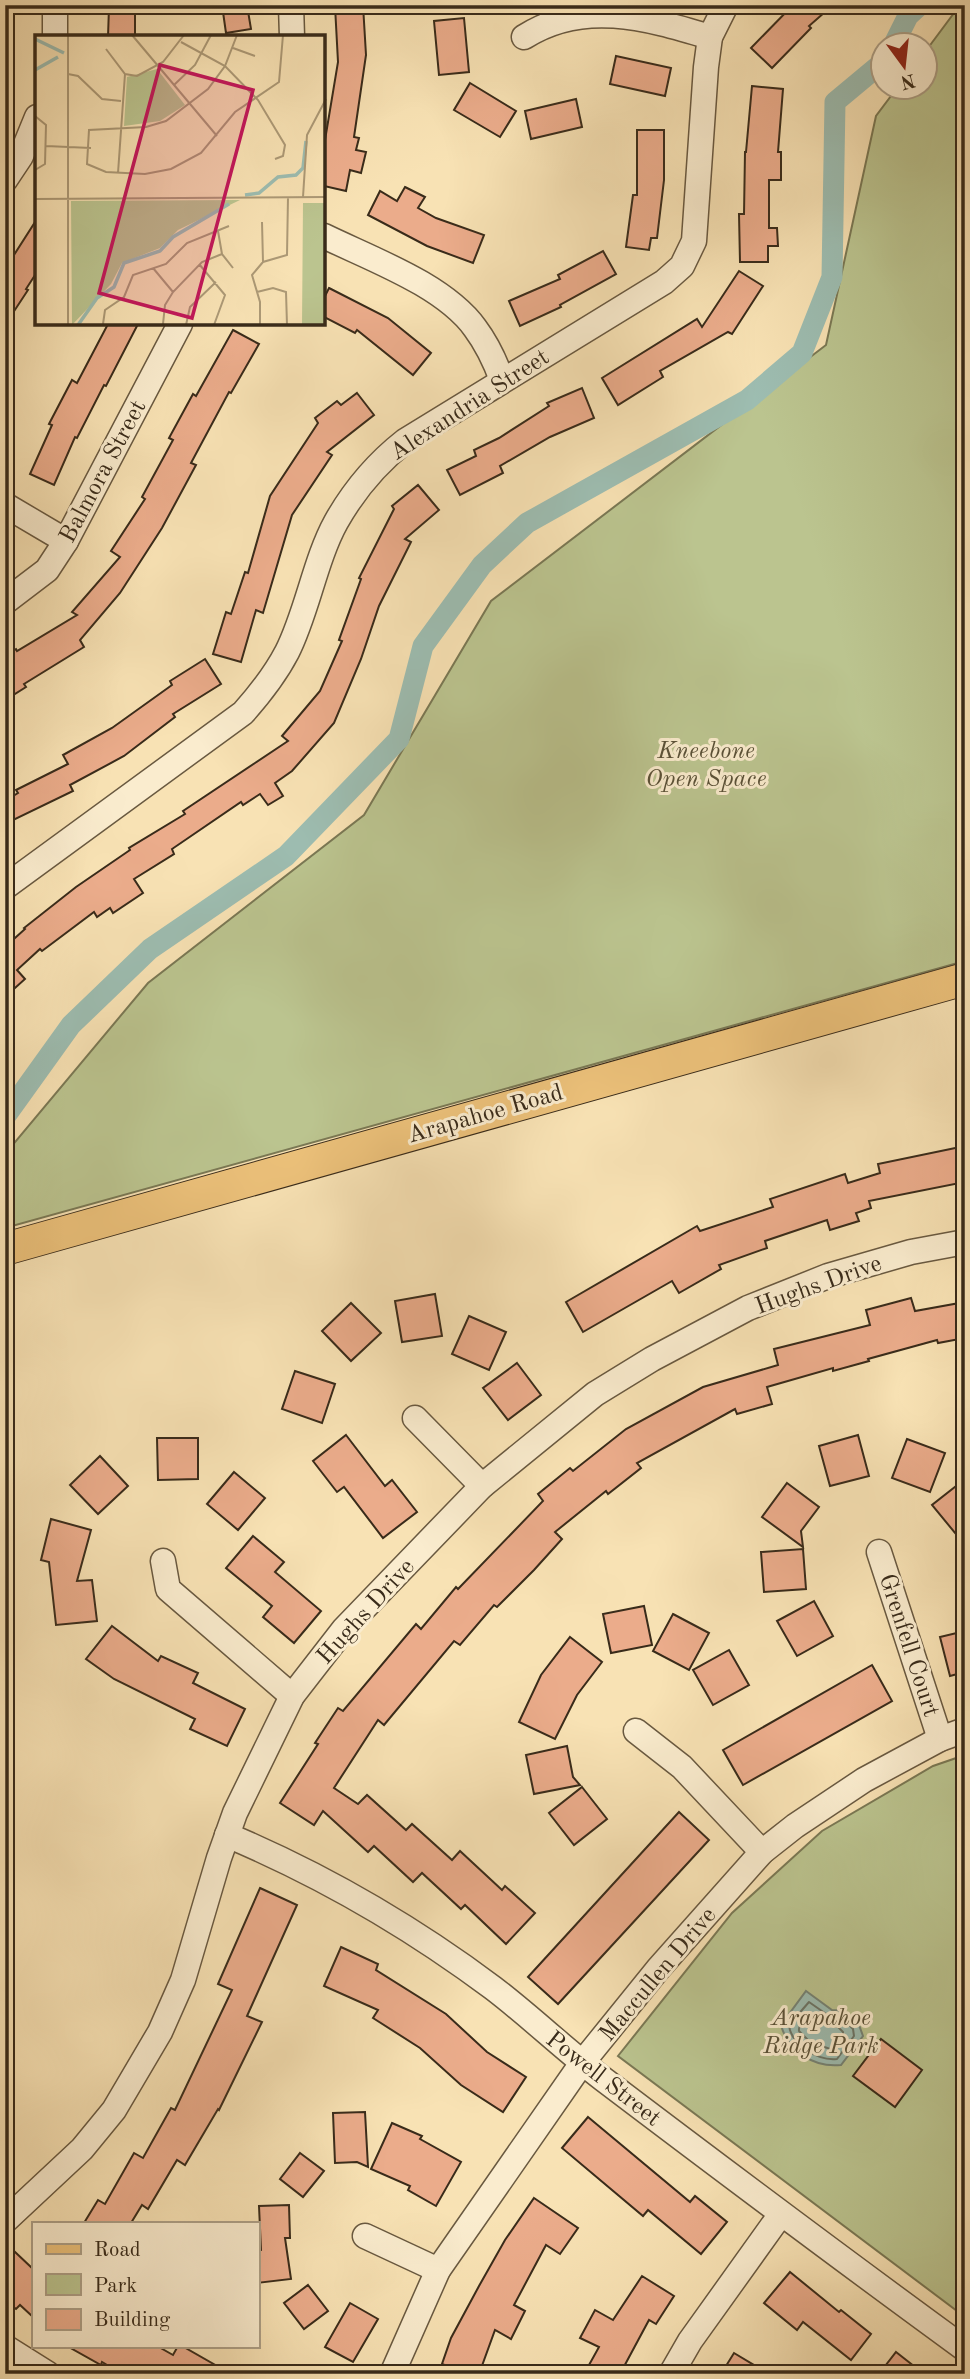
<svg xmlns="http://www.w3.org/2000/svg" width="970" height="2379" font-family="'Old Standard TT',serif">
<rect width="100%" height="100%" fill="#f8e2b4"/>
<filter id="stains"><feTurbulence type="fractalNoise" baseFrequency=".00286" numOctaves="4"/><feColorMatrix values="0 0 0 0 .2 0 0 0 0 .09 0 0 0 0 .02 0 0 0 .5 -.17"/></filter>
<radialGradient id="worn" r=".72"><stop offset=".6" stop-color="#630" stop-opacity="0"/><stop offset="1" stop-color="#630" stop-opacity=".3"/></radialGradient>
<g fill="#bbc48f" stroke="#7a7854" stroke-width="2">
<polygon points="960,5 965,5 965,961 5,1228 5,1154 148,983 364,815 491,601 826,345 876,116 897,88 925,88 925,52"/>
<polygon points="965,1755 965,2317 618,2056 732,1913 822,1831 933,1766"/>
</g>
<path fill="#9dbdb1" stroke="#758375" stroke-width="2" d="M806 1991 832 2010 845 2011 859 2025 863 2036 841 2065C814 2068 788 2051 781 2025Z"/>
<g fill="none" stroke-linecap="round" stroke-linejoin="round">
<g stroke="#6b7466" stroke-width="2">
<path d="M809 2002 829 2016 842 2018 853 2029 854 2036 837 2059C818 2061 791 2045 789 2025Z"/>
<path d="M811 2014 826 2025 838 2027 843 2032V2036L833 2050 810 2042 799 2031C798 2026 806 2016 811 2014Z"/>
</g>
<g stroke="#9dbdb1" stroke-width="21">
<polyline points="893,46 908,16 920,5"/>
<polyline points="5,1117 71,1025 150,949 286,856 399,739 423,646 482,565 527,523 747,400 802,353 832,277 835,102 883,62"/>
</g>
</g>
<g fill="#ebac8b" stroke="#392b1a" stroke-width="2">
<polygon points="222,5 247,5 251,29 226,33"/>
<polygon points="363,5 366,55 354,137 359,138 356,150 366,152 361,173 350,170 346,191 324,186 324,146 338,62 335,6"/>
<polygon points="793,5 833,5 809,26 811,28 772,68 751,48"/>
<polygon points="109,7 135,7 135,37 108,37"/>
<polygon points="464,18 469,72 439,75 434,21"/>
<polygon points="616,56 671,68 665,96 610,84"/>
<polygon points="470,83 516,111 500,137 454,110"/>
<polygon points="752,86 783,89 778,152 781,152 781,180 769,180 769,228 777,228 778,246 768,246 768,262 740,262 739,214 744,214 745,152 746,152"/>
<polygon points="576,99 582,127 531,139 525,111"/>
<polygon points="637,130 664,130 664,180 657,238 651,238 649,250 626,247 633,195 637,195"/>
<polygon points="405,187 425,197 418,208 436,218 484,235 473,263 427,246 368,215 380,191 397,201"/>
<polygon points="37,219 37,272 26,289 28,290 5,325 5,269"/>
<polygon points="603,251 616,274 560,305 561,307 520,326 509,301 560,279 558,275"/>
<polygon points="739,271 763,286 732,334 728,332 660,371 663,377 618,405 602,378 697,319 702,327"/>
<polygon points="329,288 388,318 431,353 413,375 357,330 355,333 324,317 324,298"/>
<polygon points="108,324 138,324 106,386 104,385 77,438 75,437 54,485 30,474 52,425 49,424 72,380 77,383"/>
<polygon points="233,330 259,344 231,393 229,392 191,463 196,465 162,528 120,593 80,640 84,647 24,684 26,687 10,697 5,689 5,655 16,649 17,651 77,615 72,612 120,557 111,551 145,499 142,497 173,440 169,438 193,394 196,396"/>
<polygon points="582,388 594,418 550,437 500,466 503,473 460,495 447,470 476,456 474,450 499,438 549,406 547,403"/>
<polygon points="357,393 374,415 327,452 332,455 292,515 263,613 256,610 241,662 213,654 226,612 231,614 245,572 248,573 270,496 318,423 315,418 337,401 341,405"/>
<polygon points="418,485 439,510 405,539 411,542 379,606 361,659 334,723 292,771 275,783 283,796 268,805 260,794 243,805 241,802 172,849 174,854 134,879 143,893 113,913 110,908 97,917 94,912 42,951 40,949 17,970 25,979 5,997 5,947 25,929 24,928 76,887 130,850 129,848 185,814 183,811 288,741 282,736 320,691 342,641 339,640 361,579 359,578 394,509 392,506"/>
<polygon points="205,659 221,684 173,714 175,717 124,756 70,785 73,791 5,824 5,801 18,793 16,790 68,764 63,755 112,728 172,685 170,681"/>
<polygon points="965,1146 965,1182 869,1201 871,1208 856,1213 859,1221 830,1230 827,1220 765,1241 767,1248 719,1265 721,1269 679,1293 672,1281 583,1332 566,1302 697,1226 700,1231 773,1207 770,1199 845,1174 848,1183 880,1173 878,1164"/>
<polygon points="435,1294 442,1336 402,1342 395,1301"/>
<polygon points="911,1298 915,1311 965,1302 965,1338 938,1343 937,1340 868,1359 869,1361 833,1371 833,1368 767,1387 772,1404 737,1414 735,1409 637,1463 641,1468 608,1494 606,1491 555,1532 562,1539 534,1570 497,1607 494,1605 460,1645 454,1641 384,1725 378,1720 334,1788 358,1804 367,1795 406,1830 412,1824 452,1860 460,1851 502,1890 505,1886 535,1913 506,1944 465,1905 461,1909 422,1873 413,1882 374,1846 368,1852 323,1811 314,1825 280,1803 318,1744 315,1743 338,1708 343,1711 416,1624 421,1629 456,1587 458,1589 543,1501 538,1494 570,1468 573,1471 626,1429 703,1387 778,1365 774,1349 870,1325 866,1310"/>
<polygon points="351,1303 381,1333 351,1361 322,1331"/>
<polygon points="469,1316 506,1332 489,1370 452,1354"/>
<polygon points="517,1363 541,1395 508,1420 483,1388"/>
<polygon points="295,1371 335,1384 322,1423 282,1409"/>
<polygon points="346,1435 385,1486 392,1480 417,1512 383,1538 344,1487 337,1492 313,1461"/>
<polygon points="858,1435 869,1476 830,1486 819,1446"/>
<polygon points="157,1438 198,1438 198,1479 158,1480"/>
<polygon points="907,1439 945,1453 930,1492 892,1478"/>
<polygon points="100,1456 128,1486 98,1514 70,1485"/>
<polygon points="234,1472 265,1498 238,1530 207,1504"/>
<polygon points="965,1479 965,1545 932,1505"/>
<polygon points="787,1483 819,1507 801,1531 803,1547 762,1517"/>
<polygon points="51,1519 91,1530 77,1581 92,1580 97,1621 56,1625 49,1562 41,1560"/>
<polygon points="253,1536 284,1562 275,1572 321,1611 294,1643 263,1617 272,1606 226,1568"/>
<polygon points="803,1549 806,1589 764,1592 761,1552"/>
<polygon points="814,1601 833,1636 797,1656 777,1621"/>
<polygon points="644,1606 652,1645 611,1653 603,1614"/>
<polygon points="673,1614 709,1633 689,1670 653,1651"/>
<polygon points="112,1626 158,1661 161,1656 198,1673 193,1683 245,1709 227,1746 190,1729 195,1719 114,1679 86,1659"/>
<polygon points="965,1631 965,1672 950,1676 940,1637"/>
<polygon points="570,1637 602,1662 577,1695 555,1739 519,1722 541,1675"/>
<polygon points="729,1650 749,1685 713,1705 693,1670"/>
<polygon points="872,1665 892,1701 743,1785 723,1750"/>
<polygon points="567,1746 573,1777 580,1785 534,1794 526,1755"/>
<polygon points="582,1787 607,1819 574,1845 549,1813"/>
<polygon points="679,1812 709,1840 558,2004 528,1977"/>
<polygon points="260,1888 297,1905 247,2016 262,2022 219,2110 218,2109 185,2165 177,2160 148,2209 142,2205 131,2223 84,2223 98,2200 105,2204 134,2153 143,2158 171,2108 175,2110 232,1990 218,1984"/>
<polygon points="341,1947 378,1964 376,1970 446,2014 487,2052 526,2077 503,2112 461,2085 420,2048 373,2018 378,2010 324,1986"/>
<polygon points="881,2039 922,2070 895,2107 853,2076"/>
<polygon points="365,2112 368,2167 357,2162 335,2163 333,2113"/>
<polygon points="588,2117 690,2202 695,2196 727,2222 701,2254 648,2210 643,2216 562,2148"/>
<polygon points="392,2123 422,2136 420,2139 461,2162 436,2206 408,2190 410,2186 371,2169"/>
<polygon points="300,2153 324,2171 303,2197 280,2179"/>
<polygon points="534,2198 578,2228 560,2254 546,2245 514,2305 525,2311 511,2339 495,2330 479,2374 467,2374 442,2364 451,2338 479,2286 505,2240"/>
<polygon points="289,2205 290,2238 285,2238 291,2279 257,2283 257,2251 261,2250 259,2206"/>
<polygon points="14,2251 33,2269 33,2317 20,2305 16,2309 5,2300 5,2261"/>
<polygon points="790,2272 839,2312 841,2310 871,2334 851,2360 803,2322 797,2330 764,2303"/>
<polygon points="642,2276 674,2296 656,2324 649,2320 620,2374 584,2374 599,2347 580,2338 595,2310 613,2320"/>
<polygon points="308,2285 328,2311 304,2329 284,2303"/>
<polygon points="350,2303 378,2319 353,2362 325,2347"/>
<polygon points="67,2346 157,2346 173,2355 178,2346 182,2346 231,2374 122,2374 102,2362 101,2365"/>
<polygon points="896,2352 924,2374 879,2374"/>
<polygon points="734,2353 769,2374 721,2374"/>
</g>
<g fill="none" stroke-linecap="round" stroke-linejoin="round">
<g stroke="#695940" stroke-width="27">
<g id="minor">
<polyline points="55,5 55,37"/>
<polyline points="291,5 292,37"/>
<path d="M524 37C582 0 644 17 710 37"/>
<polyline points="5,180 21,156 37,117"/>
<path d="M324 236C371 259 444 285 475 328 487 344 495 361 502 380"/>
<polyline points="5,505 66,541"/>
<polyline points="5,602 47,570 66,541 180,324"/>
<path d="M5 887 243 713C260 694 275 675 287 652 307 613 315 560 336 522 354 490 377 463 405 441L664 282 682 266 694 241 706 67 710 37 726 5"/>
<polyline points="415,1418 482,1486"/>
<polyline points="879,1552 940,1739"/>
<polyline points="163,1561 168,1589 292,1696"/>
<polyline points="636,1731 682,1767 762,1852"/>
<path d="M227 1835C322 1875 410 1926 493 1988 531 2017 565 2050 603 2079 723 2170 843 2260 965 2349"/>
<polyline points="5,2221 82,2149 114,2110 160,2032 183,1980 219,1858 235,1813 292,1696 344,1629 482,1486 595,1394 652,1359 748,1308 828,1276 911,1252 965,1242"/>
<polyline points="365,2236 438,2270"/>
<polyline points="5,2347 48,2374"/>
<polyline points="392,2374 438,2270 582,2063 658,1969 762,1852 795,1826 864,1780 940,1739 965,1730"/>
<polyline points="671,2374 690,2341 781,2214"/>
</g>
</g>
<g stroke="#392b1a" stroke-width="34">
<polyline id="major" points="5,1249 965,979"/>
</g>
<use href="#minor" stroke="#faecce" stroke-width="24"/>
<use href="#major" stroke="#ecc17a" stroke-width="32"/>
</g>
<g text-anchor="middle" stroke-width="6" stroke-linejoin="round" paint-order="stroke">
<g font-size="24" fill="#392b1a" stroke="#faecce">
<text transform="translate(469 404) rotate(-33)" y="8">Alexandria Street</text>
<text transform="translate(102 471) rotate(-62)" y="8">Balmora Street</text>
<text transform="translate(485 1113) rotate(-16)" y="8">Arapahoe Road</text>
<text transform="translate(818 1284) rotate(-20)" y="8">Hughs Drive</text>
<text transform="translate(365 1611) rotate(-48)" y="8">Hughs Drive</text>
<text transform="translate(910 1645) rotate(72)" y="8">Grenfell Court</text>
<text transform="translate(657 1974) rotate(-50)" y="8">Maccullen Drive</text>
<text transform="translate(604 2078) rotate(38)" y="8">Powell Street</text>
</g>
<g font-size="24" font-style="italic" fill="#5a5137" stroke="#faecce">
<text x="706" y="758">Kneebone<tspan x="706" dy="28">Open Space</tspan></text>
<text x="821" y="2025">Arapahoe<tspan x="821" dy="28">Ridge Park</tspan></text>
</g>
</g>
<g transform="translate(35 35)">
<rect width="290" height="290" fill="#f8e2b4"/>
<path d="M122 34 150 70 125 86 89 91 92 42ZM205 165 143 195 125 213 87 228 76 249 37 290 36 166ZM268 168H290V290H267Z" fill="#bbc48f"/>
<path fill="none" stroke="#9dbdb1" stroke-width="3.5" d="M0 4 29 18M0 35 23 22M210 160 224 158 243 142 261 140 268 133 271 106M43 290 62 263 79 252 89 228 125 216 138 202 194 169"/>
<path fill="none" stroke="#ac9976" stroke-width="2" d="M97 0 182 101M202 0 190 31 173 54 131 86 111 92 54 95 52 129 71 137 110 139 136 134 166 118 200 77 244 47 248 0M146 7 190 31 223 65 250 110 248 121 240 124M198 13 220 21M71 14 90 39 102 41 128 27 149 0M33 39 43 41 67 64 86 66M139 50 160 30 176 0M0 81 11 90 10 129 0 135M11 111 56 113M33 125V290M33 125V0M83 138 90 39M268 162 272 100 291 64M0 164 291 162M227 187 228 227M183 196 187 219 198 233M164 229 190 260 179 290M118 233 138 257M222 257 238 253 251 257 252 290M68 289 70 275 89 262 98 240 131 229 152 208 194 191M128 289 130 270 138 257 167 227 187 219M53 290H151M151 290 155 272 181 247M225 290V267L217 240 228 227 252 220 253 162"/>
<path fill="#c2185b" fill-opacity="0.15" stroke="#c2185b" stroke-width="3.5" d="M125 30 218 55 157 283 64 258Z"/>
<rect width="290" height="290" fill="none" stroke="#392b1a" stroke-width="3.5"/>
</g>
<rect width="970" height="2379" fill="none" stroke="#f8e2b4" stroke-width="28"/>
<rect x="7" y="7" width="956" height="2365" fill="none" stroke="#392b1a" stroke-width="3.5"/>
<rect x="14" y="14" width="942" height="2351" fill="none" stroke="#392b1a" stroke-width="2"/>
<rect x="32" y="2222" width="228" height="126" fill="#faecce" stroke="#ad9f86" stroke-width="2"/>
<rect x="46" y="2244" width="35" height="10" fill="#ecc17a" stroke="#ad9f86" stroke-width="2"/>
<text x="94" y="2256" font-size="21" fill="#392b1a">Road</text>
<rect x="46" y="2274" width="35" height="21" fill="#bbc48f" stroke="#ad9f86" stroke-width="2"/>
<text x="94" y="2292" font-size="21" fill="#392b1a">Park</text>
<rect x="46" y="2309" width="35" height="21" fill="#ebac8b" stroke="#ad9f86" stroke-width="2"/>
<text x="94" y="2326" font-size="21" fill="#392b1a">Building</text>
<g transform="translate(904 66) rotate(165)"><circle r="33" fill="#faecce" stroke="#ad9f86" stroke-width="2"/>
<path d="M0-5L12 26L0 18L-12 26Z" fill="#8f2418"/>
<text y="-10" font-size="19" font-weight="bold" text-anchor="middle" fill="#392b1a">N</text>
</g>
<rect width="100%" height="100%" filter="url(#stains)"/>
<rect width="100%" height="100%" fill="url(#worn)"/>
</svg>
